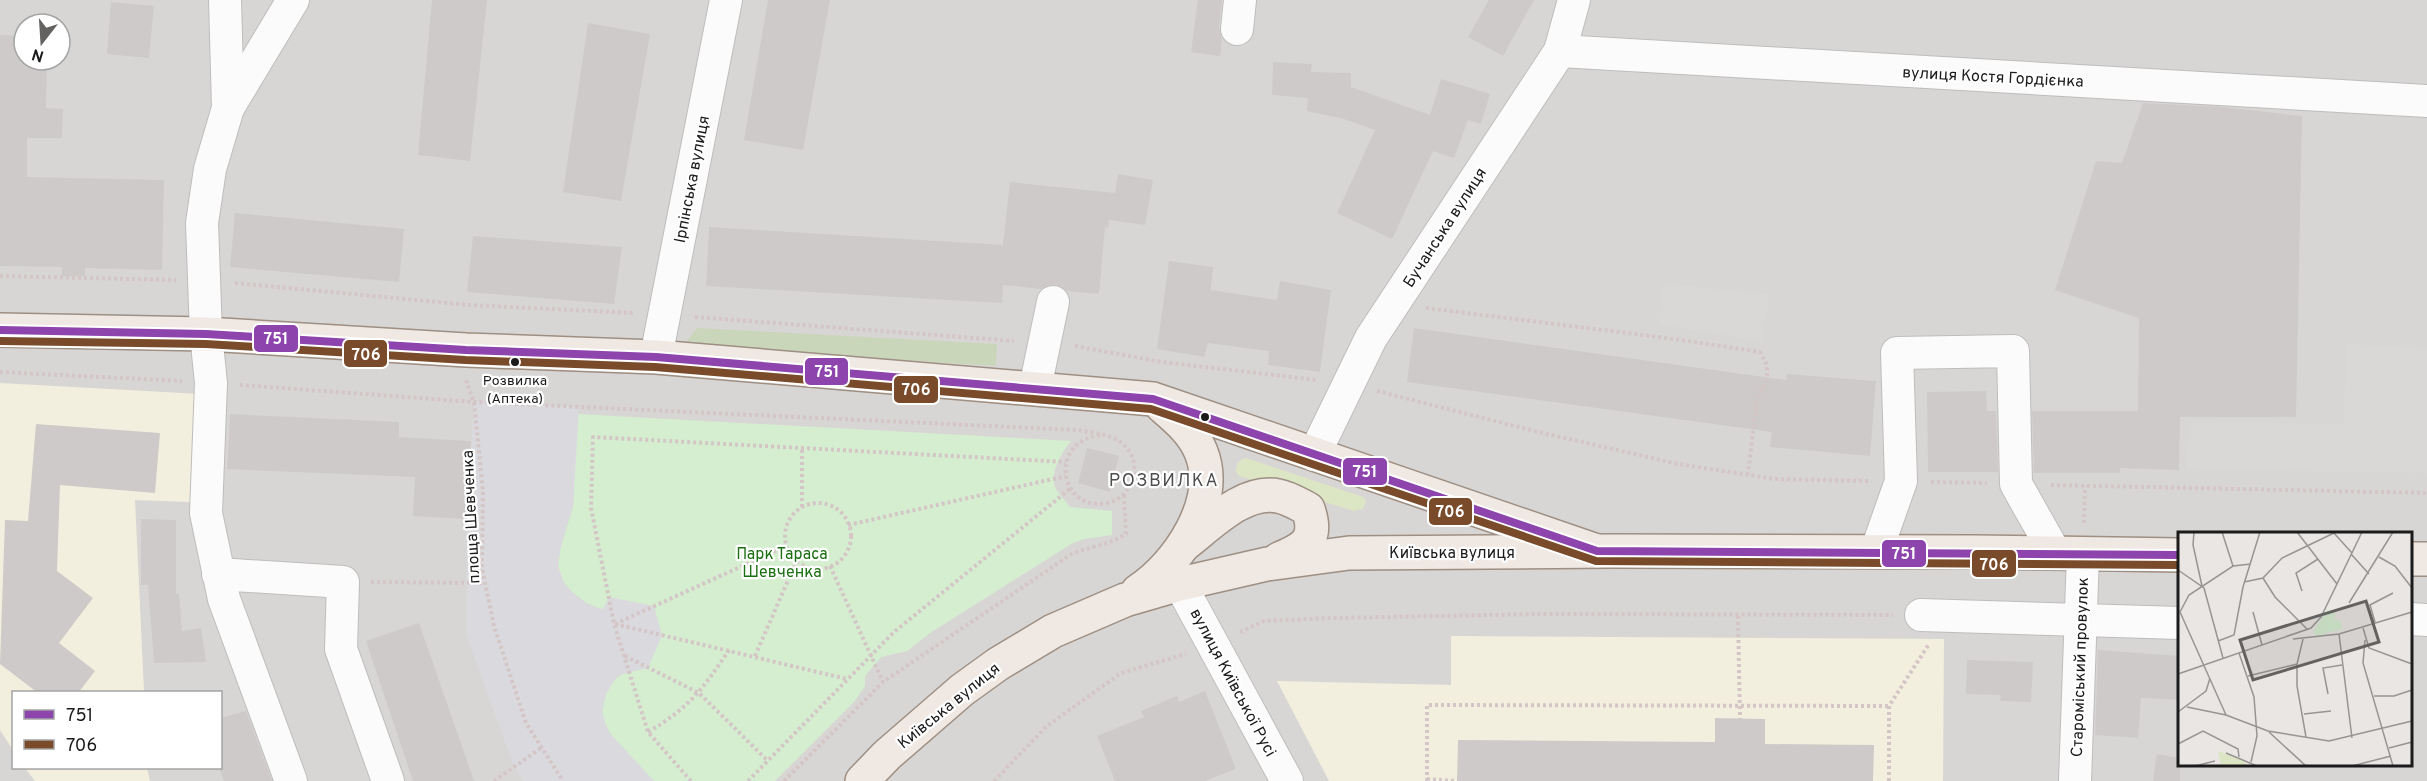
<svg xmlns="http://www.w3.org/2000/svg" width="2427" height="781" font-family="Overpass,sans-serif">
<rect width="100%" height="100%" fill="#e9e6e4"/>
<path fill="#d8d6d5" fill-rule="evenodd" d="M0 0H2427V781H0ZM24 24H60V60H24ZM2180 534H2410V764H2180ZM14 692H220V768H14Z"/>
<g fill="#f3efde">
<polygon points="0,383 200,394 191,502 135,500 144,692 14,692 13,750 0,730"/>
<polygon points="1451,636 1944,639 1943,781 1329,781 1277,681 1451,685"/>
<polygon points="25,768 147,768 150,781 35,781"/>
</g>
<path fill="#dce5c4" d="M1246 458 1363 497 1366 500 1363 509 1354 511 1239 476 1236 472C1236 464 1238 460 1246 458Z"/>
<polygon fill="#cad6ba" points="697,328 997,344 996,366 682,347"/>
<path fill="#d5eed0" d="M577 414 1071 441C1062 452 1050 471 1055 487 1057 493 1066 501 1070 507L1112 511V535L1084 539 1073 543 930 633 907 651 881 657 865 676V686L854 702 775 781H654C634 759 592 730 605 696 615 672 625 672 648 667L662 635 586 603 571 591 563 581 558 566 559 553 573 507Z"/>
<g fill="#d9d8d7">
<polygon points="1664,284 1770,294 1761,341 1658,324"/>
<polygon points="2347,344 2427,348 2427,473 2186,469 2189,422 2343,424"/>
</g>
<polygon fill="#dadade" points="474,402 579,407 573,507 562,540 558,566 563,581 571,591 579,599 594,607 603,609 609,597 654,606 662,635 648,668 618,675 606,694 602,713 607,730 654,781 523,781 514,767 466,634 467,519"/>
<g fill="#cecac9">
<polygon points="432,0 487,0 470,161 418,155"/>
<polygon points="768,0 830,0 803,150 744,140"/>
<polygon points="1198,0 1222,0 1219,27 1222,39 1220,56 1191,52"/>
<polygon points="1489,0 1534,0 1503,56 1468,37"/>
<polygon points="111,2 154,6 149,58 107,54"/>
<polygon points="588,23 650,34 621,201 563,192"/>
<polygon points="0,35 24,36 24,60 47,60 46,108 63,109 62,138 27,138 27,177 164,180 162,270 85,268 85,276 62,276 62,267 0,266"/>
<polygon points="1273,62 1312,64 1311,72 1351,73 1351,87 1430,115 1441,79 1490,94 1481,124 1468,120 1454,158 1433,151 1392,239 1337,213 1375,130 1344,119 1307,111 1308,98 1272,95"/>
<polygon points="2143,103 2224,107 2302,116 2296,417 2180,417 2179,470 2120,468 2120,473 2034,473 2032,411 2138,411 2139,318 2055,290 2096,161 2122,163"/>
<polygon points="1118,174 1153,180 1145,225 1109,220 1108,228 1105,227 1099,294 1067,291 1056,284 1048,285 1041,289 1003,285 1002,303 706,286 709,227 1003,245 1010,182 1115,193"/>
<polygon points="235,213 404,229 399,282 230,267"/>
<polygon points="473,236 622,247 614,304 467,292"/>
<polygon points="1169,261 1213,267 1211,290 1277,300 1280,281 1331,290 1320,372 1268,365 1269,351 1208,343 1204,357 1157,349"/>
<polygon points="1414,328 1786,380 1787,374 1876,381 1870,456 1770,447 1772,432 1407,382"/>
<polygon points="1986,391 1987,411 1996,411 1998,472 1928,472 1927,392"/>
<polygon points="230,414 399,422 399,437 471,441 467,519 413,516 415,477 227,469"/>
<polygon points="36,424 160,433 155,493 60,485 57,571 93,598 59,643 95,671 78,693 38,693 0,664 5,520 28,521"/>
<polygon points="1087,448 1119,456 1110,492 1078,483"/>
<polygon points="141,519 176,520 176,594 179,594 182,631 201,628 206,662 154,663 148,585 141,585"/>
<polygon points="419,623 474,781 413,781 366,641"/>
<polygon points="2098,650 2180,656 2180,700 2141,698 2138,738 2095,735"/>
<polygon points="1967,660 2033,662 2031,702 2000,701 2001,695 1966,694"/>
<polygon points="1205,691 1236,769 1205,781 1115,781 1097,736 1144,717 1141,711 1177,696 1179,702"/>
<polygon points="246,711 272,781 224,781 220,770 220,718"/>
<polygon points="1715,718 1765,719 1765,744 1874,745 1873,781 1457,781 1458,740 1715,742"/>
<polygon points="2157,754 2180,758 2180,781 2153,781"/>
</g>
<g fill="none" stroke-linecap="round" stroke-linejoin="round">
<g stroke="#bfbdbc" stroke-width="34">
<g id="minor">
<polyline points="225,0 228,108 210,169 202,223 206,334 211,383 206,513 224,599 291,781"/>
<polyline points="1237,29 1240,0"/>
<polyline points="1560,51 2427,101"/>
<polyline points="228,108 293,0"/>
<polyline points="656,357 726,0"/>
<polyline points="1035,388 1053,302"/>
<polyline points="1314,455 1371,338 1560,51 1574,0"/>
<polyline points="1876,552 1901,481 1897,353 2013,351 2016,484 2055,553"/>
<polyline points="218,574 343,582 341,649 388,781"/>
<polyline points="1180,584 1287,781"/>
<polyline points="1921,615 2180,623"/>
<polyline points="2410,619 2427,620"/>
<polyline points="2075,781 2083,554"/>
</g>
</g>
<g stroke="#9d8f83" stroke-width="36">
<g id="major">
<polyline points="0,330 206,334 466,350 656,357 1153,399 1597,551"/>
<path d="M1185 544C1210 525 1244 489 1278 496 1289 498 1298 504 1308 509 1319 540 1305 548 1279 559"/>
<polyline points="2410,559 2427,559"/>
<path d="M1138 591C1178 565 1221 501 1201 452 1193 432 1178 420 1162 406"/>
<polyline points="862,781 887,755 962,690 998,664 1053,631 1125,600 1180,584 1267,564 1349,553 1614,551 1975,552 2180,555"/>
</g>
</g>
<g stroke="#d4c5c6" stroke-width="4" stroke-dasharray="3 3" stroke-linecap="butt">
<polyline points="0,276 176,280"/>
<polyline points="235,283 469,305 634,313"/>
<polyline points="1426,308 1667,338 1760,352 1767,365 1767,380 1757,399 1748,474"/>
<polyline points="695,317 1014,341"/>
<polyline points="1075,346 1162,362 1317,380"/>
<polyline points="0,372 182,381"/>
<polyline points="466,380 474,402 483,492 482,568 494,626 526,723 563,781"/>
<path d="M240 385 474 402 1077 430C1093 433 1114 434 1125 446 1144 465 1132 499 1106 503 1058 512 1047 437 1105 435"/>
<polyline points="1377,391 1534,431 1678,464 1775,479 1870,481"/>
<polyline points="1931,482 1987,483"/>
<polyline points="2051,485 2427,493"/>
<circle cx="818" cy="536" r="33"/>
<polyline points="802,507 802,449"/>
<polyline points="2084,523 2085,486"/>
<polyline points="848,525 1066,476"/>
<polyline points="830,566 883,682"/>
<polyline points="371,582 485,583"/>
<polyline points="1738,616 1740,719"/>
<polyline points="615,624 847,679"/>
<polyline points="615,624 786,546"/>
<polyline points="1240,632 1264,621 1331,618 1543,614 1893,615"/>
<polyline points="625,656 699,693 768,761"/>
<polyline points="755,656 797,560"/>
<path d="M648 732C689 708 703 689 729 650"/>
<polyline points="1427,779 1457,781"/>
<polyline points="494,781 541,748"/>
<polyline points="691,781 648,732 614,624 591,508 593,437 1066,462"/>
<polyline points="748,781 894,632 1071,488"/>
<path d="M784 781 883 682 1073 553C1091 547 1110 544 1126 534L1124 495"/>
<polyline points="994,781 1047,726 1121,673 1186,654"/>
<polyline points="1427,781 1427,705 1889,706"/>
<polyline points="1889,781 1889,706 1929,644"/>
</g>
<use href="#minor" stroke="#fcfbfb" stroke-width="32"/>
<use href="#major" stroke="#efe8e3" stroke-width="33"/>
<g stroke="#fff" stroke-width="12">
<polyline id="bus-1" points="0,330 206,334 466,350 656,357 1153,399 1597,551 2180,555"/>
</g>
<g stroke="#fff" stroke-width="12">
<polyline id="bus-2" points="0,341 206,344 465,360 655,367 1151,409 1596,561 2180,565"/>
</g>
<use href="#bus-1" stroke="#8e44ad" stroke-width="8"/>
<use href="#bus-2" stroke="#7a4b2a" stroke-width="8"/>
</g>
<g fill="#1b1b1b" stroke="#fff" stroke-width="2">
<circle cx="515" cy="362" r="5"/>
<circle cx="1205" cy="417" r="5"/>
</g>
<g text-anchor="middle" stroke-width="4.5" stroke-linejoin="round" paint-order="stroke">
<g font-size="14" fill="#1b1b1b" stroke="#fff">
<text x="515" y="385">Розвилка<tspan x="515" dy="18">(Аптека)</tspan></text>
</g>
<g font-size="16" fill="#1b1b1b" stroke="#fff">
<text transform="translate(1993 76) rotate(3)" y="6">вулиця Костя Гордієнка</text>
<text transform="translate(691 179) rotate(-79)" y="6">Ірпінська вулиця</text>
<text transform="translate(1444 227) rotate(-57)" y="6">Бучанська вулиця</text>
<text transform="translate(470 517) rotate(-93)" y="6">площа Шевченка</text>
<text x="1452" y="558">Київська вулиця</text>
<text transform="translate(2079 667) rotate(-88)" y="6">Староміський провулок</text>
<text transform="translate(1234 682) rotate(62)" y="6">вулиця Київської Русі</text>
<text transform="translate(948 705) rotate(-39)" y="6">Київська вулиця</text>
</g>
<g font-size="16" fill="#1b7012" stroke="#fff">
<text x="782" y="559">Парк Тараса<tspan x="782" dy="18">Шевченка</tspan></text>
</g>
<g font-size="18" letter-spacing="1.5" fill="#4e4e4e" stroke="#fff">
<text x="1164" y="486">РОЗВИЛКА</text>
</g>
</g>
<g transform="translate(2178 532)">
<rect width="234" height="234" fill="#e9e6e4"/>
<path d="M40 219 64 227 69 234H43Z" fill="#dce5c4"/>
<path d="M150 77 158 82 156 87 163 89 164 97 138 104 135 100Z" fill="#d5eed0"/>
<path fill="none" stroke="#979594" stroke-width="1.5" d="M16 0 15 13 24 54M44 0 55 34M119 0 159 52M155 0 174 21M173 22 191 42M201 25 217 34 234 56M0 38 26 56 45 126M85 46 97 65 129 97M66 50 85 46 104 26 156 1M124 59 118 41 140 27M171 71 215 0M2 80 48 183M2 80 11 63 55 34 73 32M75 80 84 113M197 90 192 73 215 61M185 96 191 116 234 132M161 102 174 206M115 107 161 102 234 80M125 107 119 132V154L128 205M187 108 185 131 215 234M40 109 56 103 65 55 82 0M61 121 76 165 79 204 73 230M0 142 133 96 143 85 184 0M70 144 119 132M150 162 145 136 164 133M196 164H216L234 158M9 175 48 183 90 199 151 209 234 189M0 180 28 159 32 146M126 182 153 179M91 200 128 234M0 212 25 199 60 217 61 225M211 216 234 210M48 221 79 234M17 234 37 229M174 234 213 224"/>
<path fill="#636261" fill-opacity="0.15" stroke="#636261" stroke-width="3" d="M188 69 201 110 75 148 62 108Z"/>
<rect width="234" height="234" fill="none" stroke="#1b1b1b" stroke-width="3"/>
</g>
<g stroke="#fff" stroke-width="2">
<rect x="253" y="324" width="46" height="29" rx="6" fill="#8e44ad"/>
<rect x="343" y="339" width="45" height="29" rx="6" fill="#7a4b2a"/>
<rect x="804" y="357" width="45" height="29" rx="6" fill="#8e44ad"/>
<rect x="893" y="375" width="46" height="29" rx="6" fill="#7a4b2a"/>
<rect x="1342" y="457" width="46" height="29" rx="6" fill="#8e44ad"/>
<rect x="1428" y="497" width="45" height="29" rx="6" fill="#7a4b2a"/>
<rect x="1881" y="539" width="46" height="29" rx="6" fill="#8e44ad"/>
<rect x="1971" y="549" width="46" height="29" rx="6" fill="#7a4b2a"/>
</g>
<g font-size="16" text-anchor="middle" font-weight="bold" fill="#fff">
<text x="276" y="344">751</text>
<text x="366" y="360">706</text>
<text x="827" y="377">751</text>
<text x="916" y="395">706</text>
<text x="1365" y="477">751</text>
<text x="1450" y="517">706</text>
<text x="1904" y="559">751</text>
<text x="1994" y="570">706</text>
</g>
<rect x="12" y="691" width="210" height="78" fill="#ffffff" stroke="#a4a4a4" stroke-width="1.5"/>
<rect x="24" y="710" width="30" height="9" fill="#8e44ad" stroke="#a4a4a4" stroke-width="1.5"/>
<text x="66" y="721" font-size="18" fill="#1b1b1b">751</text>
<rect x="24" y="740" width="30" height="9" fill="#7a4b2a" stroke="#a4a4a4" stroke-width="1.5"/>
<text x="66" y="751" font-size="18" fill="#1b1b1b">706</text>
<g transform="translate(42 42) rotate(197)"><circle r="28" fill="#ffffff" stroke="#a4a4a4" stroke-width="1.5"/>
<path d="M0-4.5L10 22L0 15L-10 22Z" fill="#636261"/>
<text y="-9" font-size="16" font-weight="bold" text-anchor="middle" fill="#1b1b1b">N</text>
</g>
</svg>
